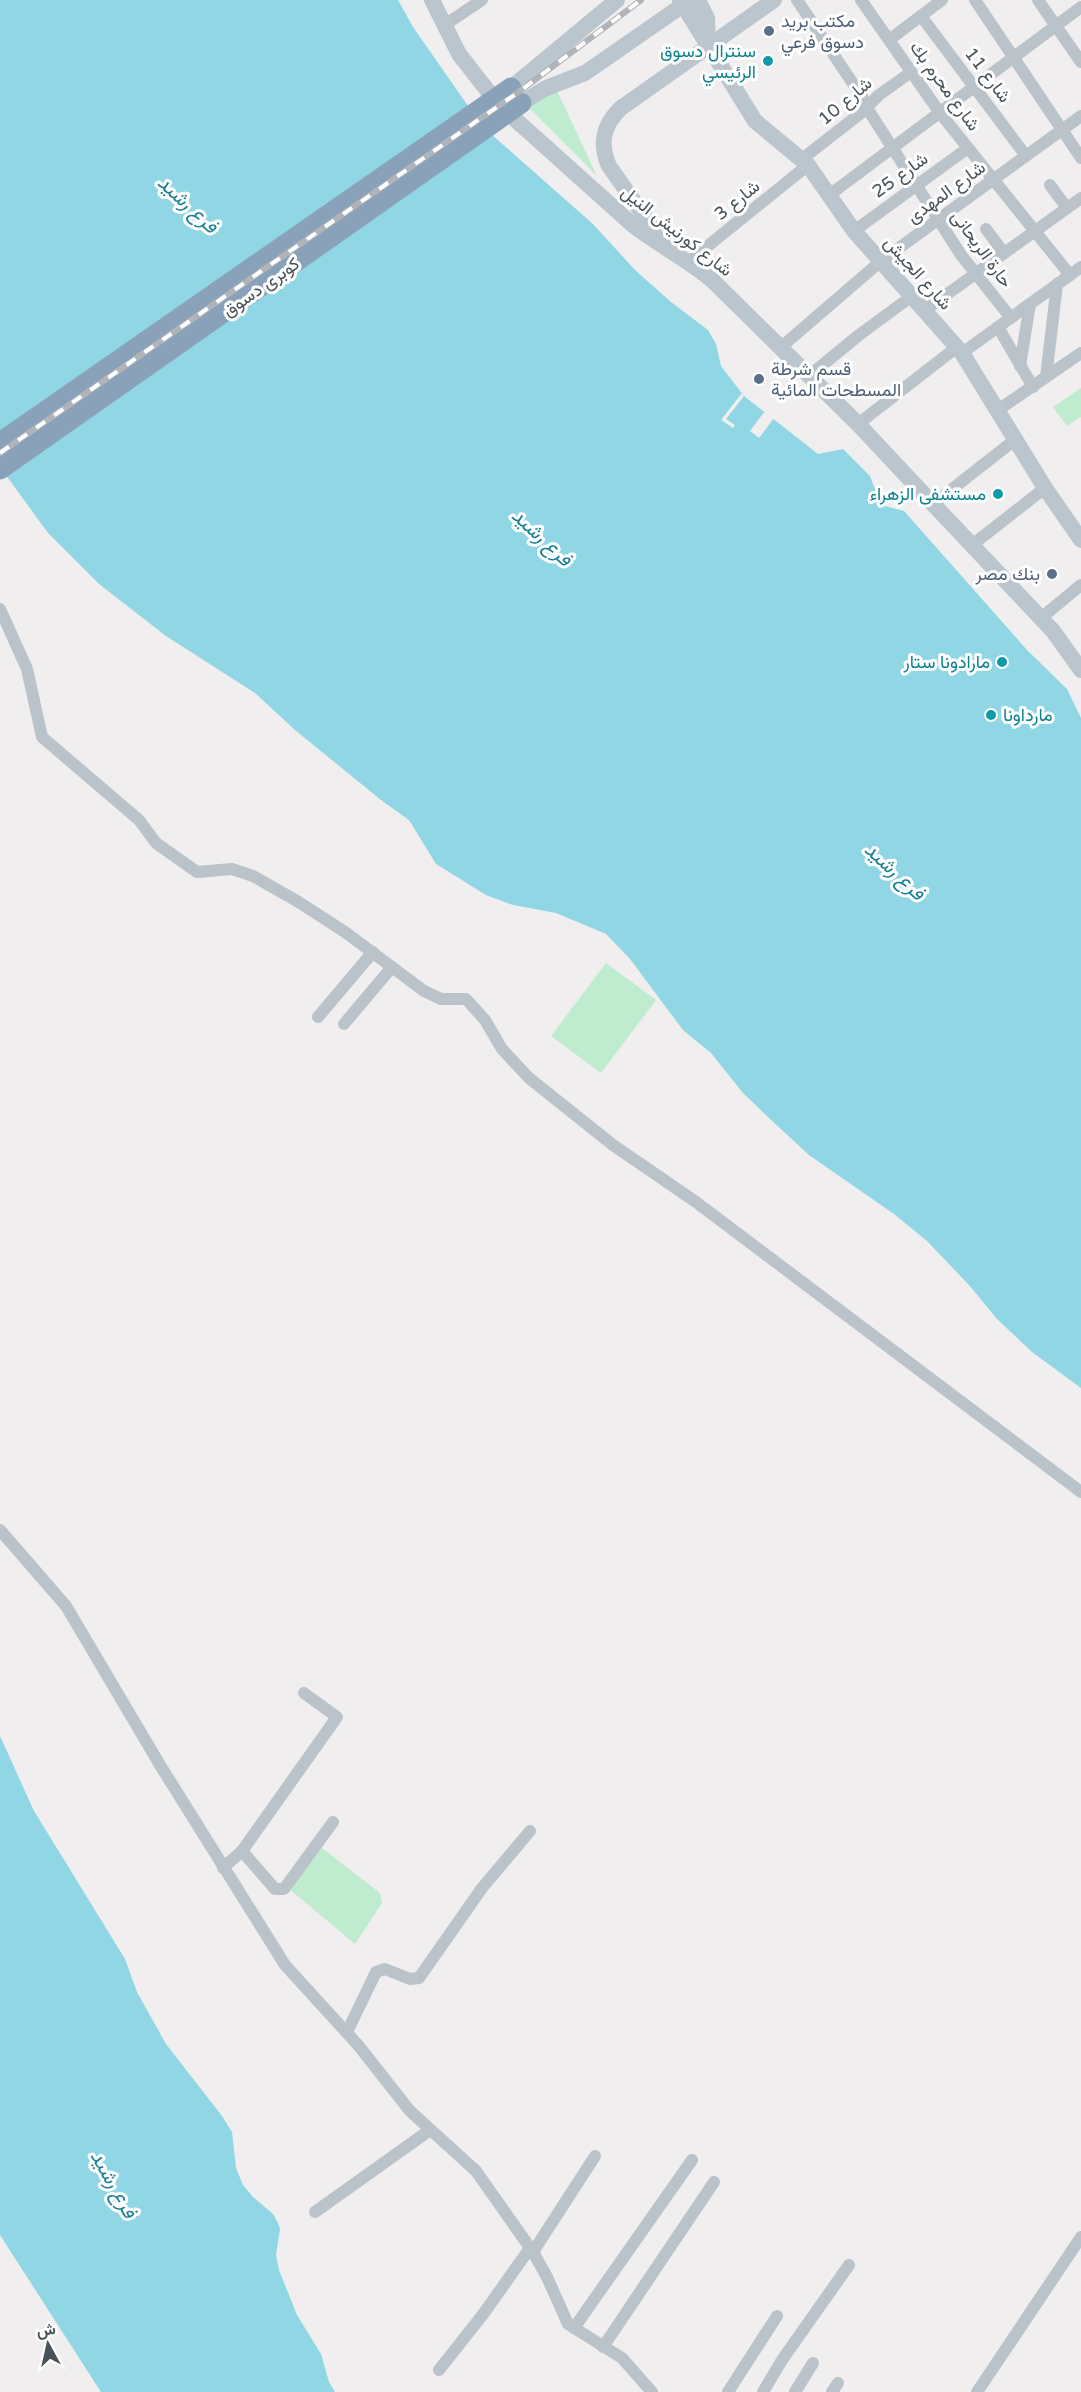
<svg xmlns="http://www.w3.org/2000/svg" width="1081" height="2392" font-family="'Varela Round',Vazirmatn,sans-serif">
<rect width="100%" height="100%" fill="#f0eeee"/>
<g fill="#bfebce">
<polygon points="557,91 597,176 526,105"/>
<polygon points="1081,388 1081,417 1067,426 1053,407"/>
<polygon points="606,963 656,1000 601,1073 551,1036"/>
<polygon points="318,1845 380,1893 382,1903 355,1944 287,1887"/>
</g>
<g fill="#90d6e4">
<polygon points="0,0 398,0 413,27 482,126 593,224 635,270 671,302 708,330 716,344 721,366 744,396 818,454 843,449 870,476 881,505 904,511 1027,650 1067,689 1081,718 1081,1388 1032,1352 997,1319 969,1285 927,1241 894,1214 809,1155 769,1118 743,1093 711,1053 683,1030 630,959 606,934 556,913 513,905 486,895 436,864 409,820 381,800 295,730 255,693 166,636 99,584 48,533 0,467"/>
<polygon points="0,1736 34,1811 125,1959 137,1992 166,2044 222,2116 232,2132 236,2168 243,2185 253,2197 273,2214 278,2223 280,2229 276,2255 279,2270 297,2315 321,2354 329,2382 335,2392 101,2392 0,2235"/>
</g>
<g fill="#f0eeee">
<polygon points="742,393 744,396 726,419 735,425 733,428 721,420"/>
<polygon points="765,411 774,418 759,438 750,431"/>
</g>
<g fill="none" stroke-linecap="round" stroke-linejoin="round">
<g stroke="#bac3c9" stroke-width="12">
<polyline points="797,0 868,106"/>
<polyline points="861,0 940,113 1070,275"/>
<polyline points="975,0 1081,158"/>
<polyline points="1038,0 1081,62"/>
<polyline points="921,16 1026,156"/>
<polyline points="443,26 482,0"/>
<polyline points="889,40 942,0"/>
<polyline points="867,108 961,255 1011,318"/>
<polyline points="802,159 861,113 879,95 911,72"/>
<polyline points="1050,185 1067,208"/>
<polyline points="828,196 1081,7"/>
<polyline points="986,229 1004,253"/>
<polyline points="854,231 968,148"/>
<polyline points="688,262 808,165"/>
<polyline points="925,310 1081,198"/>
<polyline points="998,327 1033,387"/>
<polyline points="780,348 881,261 1081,116"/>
<polyline points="962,353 1081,267"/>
<polyline points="1020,366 1030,304"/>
<polyline points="809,376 859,335 912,296"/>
<polyline points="1046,377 1057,284"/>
<polyline points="998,410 1081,353"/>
<polyline points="858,424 957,347"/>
<polyline points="933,504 1016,439"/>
<polyline points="972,545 1045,488"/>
<polyline points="0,609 27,669 42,737 139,820 156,843 197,872 232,869 253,876 297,901 345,932 424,991 441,999 466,999 485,1020 502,1049 529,1078 613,1145 696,1202 1081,1492"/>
<polyline points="1041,618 1081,585"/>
<polyline points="318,1017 373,952"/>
<polyline points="344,1024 392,967"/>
<polyline points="0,1530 66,1606 160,1765 285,1965 358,2045 410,2111 476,2171 533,2252 547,2277 568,2324 622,2358 652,2392"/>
<polyline points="242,1851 275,1889 284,1889 333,1822"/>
<polyline points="223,1868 242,1851 337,1717 304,1693"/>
<polyline points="347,2032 376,1972 385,1969 410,1979 419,1978 482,1888 530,1831"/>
<polyline points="315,2212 430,2130"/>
<polyline points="533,2252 595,2156"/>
<polyline points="574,2328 692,2160"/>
<polyline points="603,2347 714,2182"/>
<polyline points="439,2370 484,2313 530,2248"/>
<polyline points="728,2392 777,2316"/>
<polyline points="763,2392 782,2360 849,2265"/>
<polyline points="795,2392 813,2363"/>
<polyline points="832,2392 838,2383"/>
<polyline points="977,2392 1081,2237"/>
</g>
<g stroke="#bbc5ce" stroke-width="16">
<path d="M432 0 459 54 498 104 634 226C660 246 689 260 713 281L858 424 933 504 1053 631 1081 670"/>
<polyline points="680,0 755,121 808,165 854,231 962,353 1045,488 1081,540"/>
<polyline points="698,0 707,18 708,45"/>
<polyline points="511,88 617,0"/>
<polyline points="521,103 546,88 585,73 683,5"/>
<path d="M662 241 609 166C599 143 603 125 621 108L774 0"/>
</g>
<g stroke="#89a2b9" stroke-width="21">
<polyline points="0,443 511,88"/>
<polyline points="0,469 521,103"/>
</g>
<g stroke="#b0b3b8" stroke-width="6">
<polyline id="rail" points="0,453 520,91 641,0"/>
</g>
<use href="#rail" stroke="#fff" stroke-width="4" stroke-dasharray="11" stroke-linecap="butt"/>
</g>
<g fill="#5c6f8a" stroke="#fff" stroke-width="2">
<circle cx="769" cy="31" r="6"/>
<circle cx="759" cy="379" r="6"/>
<circle cx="1052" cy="574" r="6"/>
</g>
<g fill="#0f9aa8" stroke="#fff" stroke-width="2">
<circle cx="768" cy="61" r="6"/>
<circle cx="998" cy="494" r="6"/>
<circle cx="1002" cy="662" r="6"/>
<circle cx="991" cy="715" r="6"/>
</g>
<g text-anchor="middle" stroke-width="6" stroke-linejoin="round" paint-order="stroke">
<g font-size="18" fill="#4e5e75" stroke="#fff" text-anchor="start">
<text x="781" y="27">مكتب بريد<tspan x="781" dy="21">دسوق فرعي</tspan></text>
<text x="771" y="375">قسم شرطة<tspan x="771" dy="21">المسطحات المائية</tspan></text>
<text x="1040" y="580" text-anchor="end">بنك مصر</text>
</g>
<g font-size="18" fill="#0d838f" stroke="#fff" text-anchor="end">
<text x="756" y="57">سنترال دسوق<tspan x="756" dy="21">الرئيسي</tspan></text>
<text x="986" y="500">مستشفى الزهراء</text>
<text x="990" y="668">مارادونا ستار</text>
<text x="1003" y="721" text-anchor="start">مارداونا</text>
</g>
<g font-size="18" fill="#485259" stroke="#fff">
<text transform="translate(988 75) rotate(53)" y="6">شارع 11</text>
<text transform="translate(945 86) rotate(54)" y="6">شارع محرم بك</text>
<text transform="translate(845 101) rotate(-40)" y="6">شارع 10</text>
<text transform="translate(900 175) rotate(-36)" y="6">شارع 25</text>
<text transform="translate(946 192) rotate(-36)" y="6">شارع المهدى</text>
<text transform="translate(737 200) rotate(-39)" y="6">شارع 3</text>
<text transform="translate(677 231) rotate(38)" y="6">شارع كورنيش النيل</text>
<text transform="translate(982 249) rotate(54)" y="6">حارة الريحانى</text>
<text transform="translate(918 273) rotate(48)" y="6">شارع الجيش</text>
<text transform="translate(261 287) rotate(-35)" y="6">كوبرى دسوق</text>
</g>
<g font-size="20" font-style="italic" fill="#187f95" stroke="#fff">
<text transform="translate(188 204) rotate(43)" y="7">فرع رشيد</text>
<text transform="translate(542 537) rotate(43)" y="7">فرع رشيد</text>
<text transform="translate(895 871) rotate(43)" y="7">فرع رشيد</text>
<text transform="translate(114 2184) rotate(61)" y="7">فرع رشيد</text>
</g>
</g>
<g transform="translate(48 2344) rotate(352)" stroke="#ffffff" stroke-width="4.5" paint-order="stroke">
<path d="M0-4.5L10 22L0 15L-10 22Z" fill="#485259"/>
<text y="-9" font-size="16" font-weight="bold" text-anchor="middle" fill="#485259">ش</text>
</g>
</svg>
